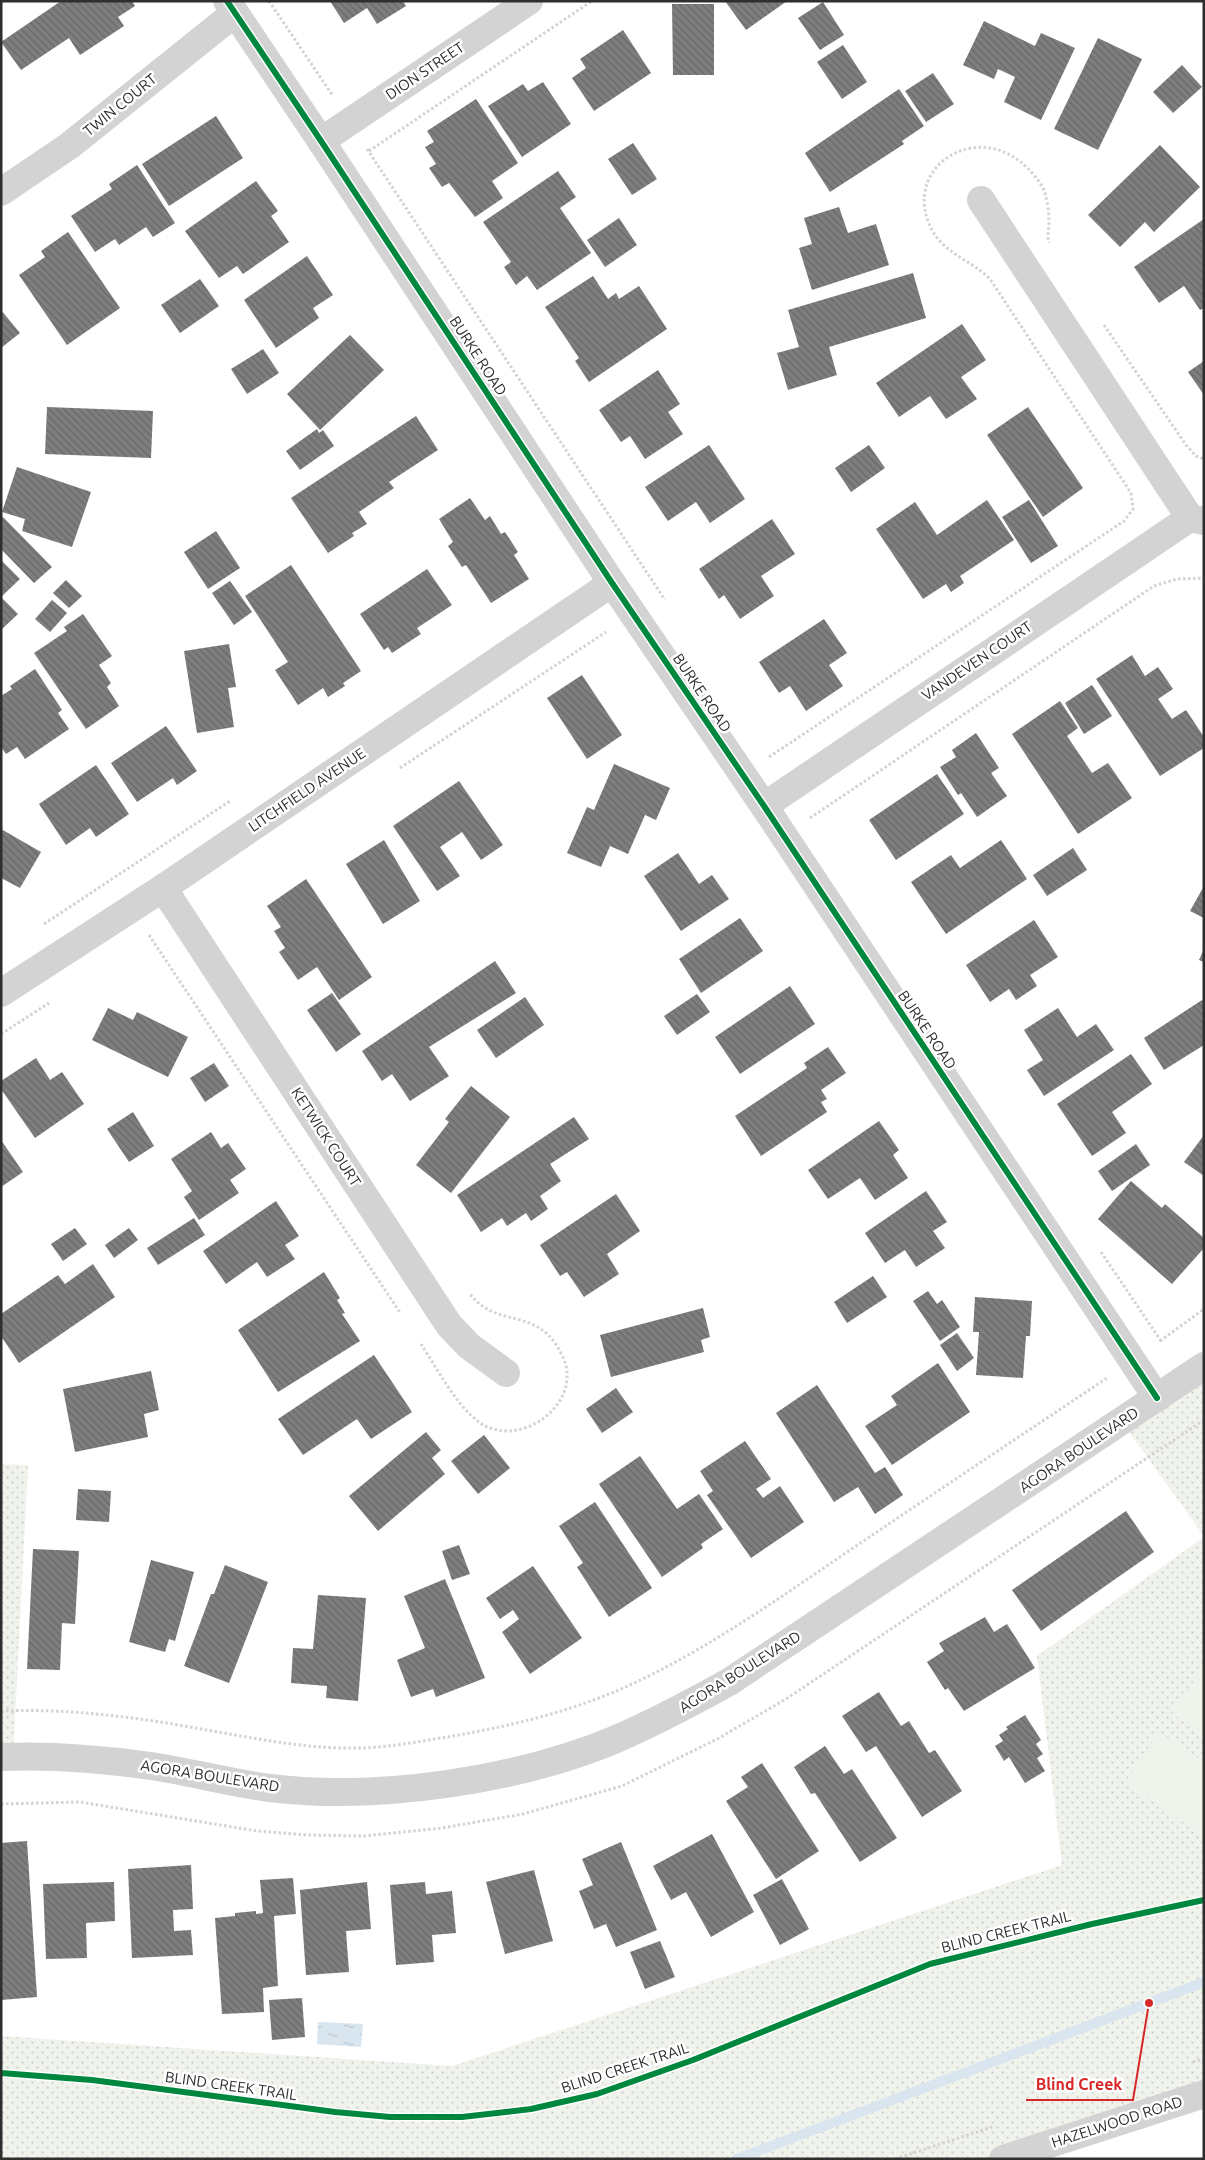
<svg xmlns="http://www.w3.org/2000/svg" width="1205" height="2160" font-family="Ubuntu,sans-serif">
<defs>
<pattern id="park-dots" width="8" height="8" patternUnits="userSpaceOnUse" patternTransform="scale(1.25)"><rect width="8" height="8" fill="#f0f3ec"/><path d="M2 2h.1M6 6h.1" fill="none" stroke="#ced1cb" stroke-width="1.8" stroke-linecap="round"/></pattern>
<pattern id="water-ripples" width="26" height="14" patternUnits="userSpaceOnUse" patternTransform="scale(1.25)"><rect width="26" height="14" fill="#d9e6f0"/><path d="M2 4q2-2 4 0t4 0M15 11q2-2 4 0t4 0" fill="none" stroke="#bbc6ce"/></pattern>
<pattern id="building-back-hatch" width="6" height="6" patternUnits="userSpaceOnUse" patternTransform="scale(1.25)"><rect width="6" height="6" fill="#7e7e7e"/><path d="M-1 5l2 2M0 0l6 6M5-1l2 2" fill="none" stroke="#686868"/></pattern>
</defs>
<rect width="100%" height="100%" fill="#fff"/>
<g fill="url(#park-dots)">
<polygon points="1204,1366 1204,1536 1122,1422"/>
<polygon points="1,1464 28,1465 13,1757 1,1757"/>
<polygon points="1204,1537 1204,2094 1003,2159 1,2159 1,2036 452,2066 1062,1865 1037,1656"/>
</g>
<g fill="#f0f3ec">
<polygon points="1204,1666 1204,1735 1172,1714"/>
<polygon points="1159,1732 1204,1762 1204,1836 1125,1783"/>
</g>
<polygon fill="url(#water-ripples)" points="318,2022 363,2024 361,2047 317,2044"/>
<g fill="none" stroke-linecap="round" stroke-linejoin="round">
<polyline stroke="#d9e6f0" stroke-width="10" points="737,2159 1204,1982"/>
</g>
<g fill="url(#building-back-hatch)">
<polygon points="61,1 132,1 135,6 118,17 124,26 80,55 69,38 21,70 1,42"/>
<polygon points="330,1 403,1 406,6 377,24 367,8 344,23"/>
<polygon points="725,1 787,1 746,30"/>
<polygon points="823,2 844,35 820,50 798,18"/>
<polygon points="672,4 714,4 714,75 673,75"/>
<polygon points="984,21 1035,46 1041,33 1075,48 1041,120 1004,102 1015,77 998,69 994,79 963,65"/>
<polygon points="623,30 651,73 594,111 572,78 586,68 580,59"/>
<polygon points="1098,38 1142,59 1098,150 1054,129"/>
<polygon points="843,45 867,82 842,99 817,62"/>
<polygon points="1182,65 1202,87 1173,113 1153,92"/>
<polygon points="933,73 954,104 926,122 905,91"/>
<polygon points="543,82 571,124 522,157 488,106 523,84 528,91"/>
<polygon points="899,89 924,126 902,141 904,144 830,192 805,153"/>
<polygon points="476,99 518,163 492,181 503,198 475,217 449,183 442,187 429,168 436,164 425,147 434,142 427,131"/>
<polygon points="216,116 243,158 169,206 142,164"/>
<polygon points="633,143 657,179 632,195 608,159"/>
<polygon points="1160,145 1200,187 1154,232 1145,222 1120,247 1088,215"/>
<polygon points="137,165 175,223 153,237 146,227 119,245 115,239 95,252 71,216 112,189 109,184"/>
<polygon points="558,171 576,197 560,208 591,253 537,290 527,276 516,285 504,267 511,262 483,222"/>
<polygon points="256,181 278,211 271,216 289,242 243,274 237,266 219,278 185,231"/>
<polygon points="839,207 848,233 876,224 889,265 812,290 799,248 812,244 804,218"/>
<polygon points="619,218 637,245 605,267 587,240"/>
<polygon points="1204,219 1204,308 1200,310 1184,286 1159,303 1134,267"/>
<polygon points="68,232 120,308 67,345 19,275 45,257 41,251"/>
<polygon points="307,256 333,295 313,308 319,318 276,348 244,300"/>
<polygon points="913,273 926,318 829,347 837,375 788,390 777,353 799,347 788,310"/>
<polygon points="593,276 608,299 616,293 619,299 639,286 667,329 589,382 575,361 579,358 545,307"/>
<polygon points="200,279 219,306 180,333 161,305"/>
<polygon points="1,310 20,333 1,348"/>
<polygon points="962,324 986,360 961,377 977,399 946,419 930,396 899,417 876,383"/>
<polygon points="350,335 384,370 320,430 287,394"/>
<polygon points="263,349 279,373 247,394 231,369"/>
<polygon points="1204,361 1204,395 1188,372"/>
<polygon points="658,370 680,404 668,412 683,434 645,459 630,436 621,442 599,410"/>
<polygon points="47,407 153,411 151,458 45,454"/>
<polygon points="1028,407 1083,488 1043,517 987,435"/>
<polygon points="416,416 438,450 389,482 394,488 359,512 367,524 352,533 354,536 328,553 291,498"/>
<polygon points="317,429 319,433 323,430 334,446 300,470 286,451"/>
<polygon points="709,445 745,499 710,523 696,502 668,521 645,487"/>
<polygon points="869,445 885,468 851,492 835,468"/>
<polygon points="17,467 91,492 72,547 22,531 25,519 2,512"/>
<polygon points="470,498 485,520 490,516 501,534 505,532 518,552 514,555 529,579 491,603 466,565 462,567 448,546 453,542 439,519"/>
<polygon points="987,500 1014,540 960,576 964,583 951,592 946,584 923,599 876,529 915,502 937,535"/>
<polygon points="1029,500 1058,546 1031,563 1002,517"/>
<polygon points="3,517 52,567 34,583 1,549 1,519"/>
<polygon points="772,519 795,554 761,576 774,596 740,619 724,595 719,599 699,569"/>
<polygon points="216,531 240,568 208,589 184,552"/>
<polygon points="1,560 20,579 1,597"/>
<polygon points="291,565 361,671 343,683 345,686 328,697 323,688 298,705 275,670 288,662 245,596"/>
<polygon points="427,569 452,605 417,628 421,634 392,653 388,647 384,650 360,614"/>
<polygon points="66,580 82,596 69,608 53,593"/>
<polygon points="230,581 252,612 234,625 212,593"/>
<polygon points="1,597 18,614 1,630"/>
<polygon points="52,600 67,613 50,632 35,619"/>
<polygon points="83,614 112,656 99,665 111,683 107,687 119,706 86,729 34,653 67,631 64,627"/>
<polygon points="824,619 847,653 829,665 843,686 806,711 790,686 779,693 759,662"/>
<polygon points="229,644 236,687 228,688 234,727 197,733 184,651"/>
<polygon points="1132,655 1145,676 1158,667 1173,689 1158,699 1172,719 1186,710 1204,737 1204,748 1160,776 1096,679"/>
<polygon points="35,669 62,710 58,713 69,729 25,759 17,747 6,754 1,747 1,696 12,689 10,686"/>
<polygon points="582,675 622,735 587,759 547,698"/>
<polygon points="1092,685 1112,716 1084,734 1065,703"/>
<polygon points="1060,701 1078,728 1067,736 1092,773 1108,763 1132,798 1078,834 1012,734"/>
<polygon points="166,726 197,771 177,785 173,778 137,802 111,763"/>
<polygon points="976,733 999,768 991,773 1007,796 977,817 961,793 958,795 940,767 956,757 952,750"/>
<polygon points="614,764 670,788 656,820 645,815 628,854 610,846 601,867 567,853 587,807 594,810"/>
<polygon points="96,765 129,814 96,837 90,828 66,845 39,804"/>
<polygon points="937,774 964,814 896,860 869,820"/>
<polygon points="459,781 503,845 481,860 462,832 440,847 460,876 437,891 393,826"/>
<polygon points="1,829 41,852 20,888 1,878"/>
<polygon points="384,840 420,901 383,924 346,864"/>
<polygon points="1001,840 1027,879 946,934 911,882 951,855 960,868"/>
<polygon points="1073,848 1087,870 1047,896 1033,875"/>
<polygon points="678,853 699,884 712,875 729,899 681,931 644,876"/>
<polygon points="306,879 372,977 339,1000 317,967 298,980 279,952 285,948 274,931 281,927 267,906"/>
<polygon points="1204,886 1204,918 1190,911"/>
<polygon points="740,918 763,951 701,993 679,959"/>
<polygon points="1034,920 1058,957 1030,975 1037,986 1016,1000 1009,989 990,1002 966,965"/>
<polygon points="1204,949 1204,962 1199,960"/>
<polygon points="495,961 516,993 429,1047 449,1076 410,1101 392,1074 382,1081 362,1051"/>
<polygon points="790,986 815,1024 740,1074 715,1037"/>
<polygon points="332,993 361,1034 336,1052 307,1010"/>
<polygon points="697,994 710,1012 677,1035 664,1016"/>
<polygon points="525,997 544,1025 496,1058 477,1030"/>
<polygon points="1202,1000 1204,1003 1204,1045 1164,1070 1144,1038"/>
<polygon points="108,1008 133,1020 137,1012 188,1037 168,1077 92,1040"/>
<polygon points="1058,1008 1077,1037 1096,1024 1114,1050 1044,1096 1027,1070 1043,1060 1024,1030"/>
<polygon points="828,1047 846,1073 821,1090 827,1099 821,1102 827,1112 761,1156 735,1116 807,1068 804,1063"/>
<polygon points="1131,1054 1152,1084 1112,1112 1126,1133 1092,1156 1057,1104"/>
<polygon points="36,1058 50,1080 62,1072 84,1104 35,1138 1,1089 1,1081"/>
<polygon points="214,1063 229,1086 205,1102 190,1078"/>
<polygon points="471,1086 510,1117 451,1193 416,1165 449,1122 445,1119"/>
<polygon points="133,1112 154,1146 129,1162 107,1129"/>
<polygon points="574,1117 589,1139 550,1164 561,1181 540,1196 548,1209 531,1221 526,1213 507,1226 502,1218 481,1232 457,1195"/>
<polygon points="879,1121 899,1150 893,1155 908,1178 875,1200 860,1178 828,1199 808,1170"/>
<polygon points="211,1132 221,1148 228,1143 246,1169 230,1180 239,1193 199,1220 184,1197 192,1191 171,1159"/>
<polygon points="1204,1135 1204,1176 1184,1162"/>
<polygon points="1,1140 23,1172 1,1187"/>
<polygon points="1136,1144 1150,1165 1112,1191 1098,1171"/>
<polygon points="1131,1181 1162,1208 1165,1204 1204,1238 1204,1248 1172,1284 1098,1219"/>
<polygon points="926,1191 947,1222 933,1231 945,1248 916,1267 905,1250 885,1263 865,1233"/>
<polygon points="616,1194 640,1231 607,1254 619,1274 584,1297 567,1272 560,1276 540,1245"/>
<polygon points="276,1201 299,1236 285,1245 295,1259 267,1277 257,1262 226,1284 203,1251"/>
<polygon points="194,1218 205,1235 158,1265 147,1248"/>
<polygon points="75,1228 87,1244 63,1261 51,1244"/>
<polygon points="129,1228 138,1240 114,1258 105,1245"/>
<polygon points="93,1264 115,1297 19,1363 1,1336 1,1314 58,1275 65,1284"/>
<polygon points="324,1272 340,1298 337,1300 345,1313 342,1314 360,1341 278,1392 238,1330"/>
<polygon points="873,1276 887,1297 847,1323 834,1302"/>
<polygon points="928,1291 937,1304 942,1300 960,1327 940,1341 913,1301"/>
<polygon points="975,1297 1032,1301 1030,1336 1026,1336 1023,1378 976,1375 979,1332 973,1332"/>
<polygon points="703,1308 710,1337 701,1340 704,1352 611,1377 600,1335"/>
<polygon points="957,1333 974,1358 957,1371 940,1345"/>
<polygon points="374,1355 412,1412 371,1439 357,1419 303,1455 278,1419"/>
<polygon points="938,1363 970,1412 892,1465 865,1426 897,1405 891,1396"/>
<polygon points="151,1371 159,1410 144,1414 148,1437 75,1452 63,1389"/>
<polygon points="817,1385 875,1473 885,1467 903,1495 875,1514 858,1487 834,1502 776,1413"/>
<polygon points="616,1388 633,1412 602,1433 586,1409"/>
<polygon points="426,1432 441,1450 432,1458 445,1474 378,1531 349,1496"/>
<polygon points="484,1435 510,1468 478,1494 451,1461"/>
<polygon points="745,1441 771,1479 756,1489 763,1498 780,1486 804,1522 751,1558 707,1495 713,1491 700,1471"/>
<polygon points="640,1456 677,1509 699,1494 723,1529 701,1544 703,1548 662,1577 599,1484"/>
<polygon points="78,1489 111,1491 109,1522 76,1520"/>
<polygon points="595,1502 652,1588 609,1617 577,1567 583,1563 559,1526"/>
<polygon points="1126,1511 1154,1552 1041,1631 1012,1590"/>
<polygon points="459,1545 470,1574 452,1580 442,1551"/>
<polygon points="33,1549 79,1551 75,1624 62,1623 60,1670 27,1669"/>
<polygon points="151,1560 194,1572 175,1641 169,1639 165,1652 129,1642"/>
<polygon points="225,1565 268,1582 229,1683 184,1666 211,1594 214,1594"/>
<polygon points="533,1566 582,1638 530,1674 502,1632 519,1619 513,1610 500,1619 486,1598"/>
<polygon points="445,1579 485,1678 436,1697 433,1689 411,1697 397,1660 425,1648 404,1596"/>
<polygon points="318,1595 366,1598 358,1701 326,1698 327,1686 291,1683 293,1648 313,1649"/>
<polygon points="985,1617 994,1632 1007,1624 1035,1668 964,1711 948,1688 945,1690 927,1662 944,1651 939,1643"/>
<polygon points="879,1692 901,1726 909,1721 929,1753 935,1750 962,1791 922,1817 876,1746 866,1752 842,1716"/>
<polygon points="1025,1715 1041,1740 1036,1744 1043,1754 1037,1758 1045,1771 1025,1783 1009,1757 1004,1761 995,1746 1003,1741 999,1735 1008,1729 1006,1727"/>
<polygon points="825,1746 844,1774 852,1769 897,1838 860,1862 815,1793 811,1794 794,1767"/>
<polygon points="762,1763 819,1851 776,1879 726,1801 748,1787 741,1777"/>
<polygon points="712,1834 754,1912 711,1937 686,1892 671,1900 653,1866"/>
<polygon points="27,1841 37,1997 1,2000 1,1843"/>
<polygon points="621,1842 657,1930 616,1947 606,1924 594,1929 579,1891 593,1885 582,1859"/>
<polygon points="191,1865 193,1909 173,1910 174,1931 191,1930 193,1955 132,1958 128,1869"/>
<polygon points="534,1870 553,1941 505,1954 486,1882"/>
<polygon points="293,1878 296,1914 274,1916 278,1986 263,1988 264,2012 222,2014 215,1918 235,1916 235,1913 256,1911 256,1914 263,1913 260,1880"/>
<polygon points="782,1879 809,1929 780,1945 753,1895"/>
<polygon points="114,1882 115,1921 86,1923 87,1958 46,1959 43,1884"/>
<polygon points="367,1882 371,1929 346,1931 349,1972 306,1975 300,1890"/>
<polygon points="425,1882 426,1894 452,1891 456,1933 432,1935 434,1962 396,1965 390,1885"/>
<polygon points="660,1941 675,1977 645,1989 630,1952"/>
<polygon points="302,1998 305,2037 272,2040 269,2000"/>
</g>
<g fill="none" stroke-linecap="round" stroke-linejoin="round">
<g stroke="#d3d3d3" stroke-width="3" stroke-dasharray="2.5 2.5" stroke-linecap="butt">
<polyline points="269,1 333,96"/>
<polyline points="367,149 665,600"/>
<polyline points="369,151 592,1"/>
<polyline points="1104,325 1186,445 1196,456 1204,459"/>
<path d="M769 757 1124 521 1133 509 1131 493 990 279C971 260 945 254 932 230 900 170 973 120 1023 164 1031 171 1039 180 1044 190 1047 199 1049 211 1049 220 1049 228 1047 236 1049 243"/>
<polyline points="400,768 606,632"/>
<polyline points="810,818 1154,586 1177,579 1204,578"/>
<polyline points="44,924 230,801"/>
<polyline points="149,935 401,1314"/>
<polyline points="1,1034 49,1003"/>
<polyline points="1101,1252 1161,1341"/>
<polyline points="1160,1341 1204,1309"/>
<path d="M421 1344C437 1368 463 1419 490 1428 531 1443 584 1398 562 1355 537 1304 498 1331 469 1293"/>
<path d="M1 1711C71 1708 143 1718 212 1731 260 1739 307 1749 356 1748 388 1748 421 1741 453 1736 498 1728 544 1718 588 1702 684 1668 780 1597 865 1540 945 1486 1026 1432 1107 1378"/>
<polyline points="1,1804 80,1802 257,1831 308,1835 364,1836 442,1828 523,1814 622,1786 719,1738 786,1699 1204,1420"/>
<polyline points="1193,2062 1204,2059"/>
<polyline points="895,2159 992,2127"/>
</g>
<g stroke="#d3d3d3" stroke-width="28">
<polyline points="227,1 321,141 612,583 764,806 1157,1398"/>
<polyline points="321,141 529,1"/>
<polyline points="1,192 69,146 235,13"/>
<polyline points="981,200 1190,518 1204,521"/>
<polyline points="764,806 1190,518"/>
<polyline points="163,888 449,1325 469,1346 506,1373"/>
<polyline points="1,993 163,888 612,583"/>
<path d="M1 1757C52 1755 101 1759 151 1766 191 1772 230 1783 270 1788 377 1801 515 1781 614 1740 654 1723 691 1703 729 1682L1204 1366"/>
<polyline points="1003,2159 1204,2094"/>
</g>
<g stroke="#fff" stroke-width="9">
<g id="cycleway">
<polyline points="227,1 321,141 612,583 764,806 1157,1398"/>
<polyline points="1,2073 92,2080 335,2112 390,2117 462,2117 531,2109 597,2094 693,2060 930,1964 1092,1924 1204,1900"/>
</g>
</g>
<use href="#cycleway" stroke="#00873e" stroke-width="6"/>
</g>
<g text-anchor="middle" stroke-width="5" stroke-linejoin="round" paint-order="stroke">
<g font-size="15" fill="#2e2e2e" stroke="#fff">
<text transform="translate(425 71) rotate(-34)" y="5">DION STREET</text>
<text transform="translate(120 105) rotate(-39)" y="5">TWIN COURT</text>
<text transform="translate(478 356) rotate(57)" y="5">BURKE ROAD</text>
<text transform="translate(977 661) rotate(-34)" y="5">VANDEVEN COURT</text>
<text transform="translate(702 693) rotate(56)" y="5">BURKE ROAD</text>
<text transform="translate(307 790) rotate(-34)" y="5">LITCHFIELD AVENUE</text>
<text transform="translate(927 1030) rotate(56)" y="5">BURKE ROAD</text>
<text transform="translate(326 1137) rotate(57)" y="5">KETWICK COURT</text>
<text transform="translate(1079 1450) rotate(-34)" y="5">AGORA BOULEVARD</text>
<text transform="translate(740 1672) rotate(-32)" y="5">AGORA BOULEVARD</text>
<text transform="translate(210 1776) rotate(9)" y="5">AGORA BOULEVARD</text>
<text transform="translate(1006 1932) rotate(-14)" y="5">BLIND CREEK TRAIL</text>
<text transform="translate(625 2068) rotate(-18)" y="5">BLIND CREEK TRAIL</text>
<text transform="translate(231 2086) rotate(8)" y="5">BLIND CREEK TRAIL</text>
<text transform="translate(1117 2122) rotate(-18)" y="5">HAZELWOOD ROAD</text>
</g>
</g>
<path fill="none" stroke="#d62828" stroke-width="2" d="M1149 2003L1133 2100H1026"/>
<circle fill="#d62828" stroke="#fff" stroke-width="2" cx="1149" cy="2003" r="5"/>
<g font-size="16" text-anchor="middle" font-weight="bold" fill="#d62828" stroke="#fff" stroke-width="5" stroke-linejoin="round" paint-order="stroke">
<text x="1079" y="2090">Blind Creek</text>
</g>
<rect width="1205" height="2160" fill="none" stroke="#2e2e2e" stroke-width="5"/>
</svg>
